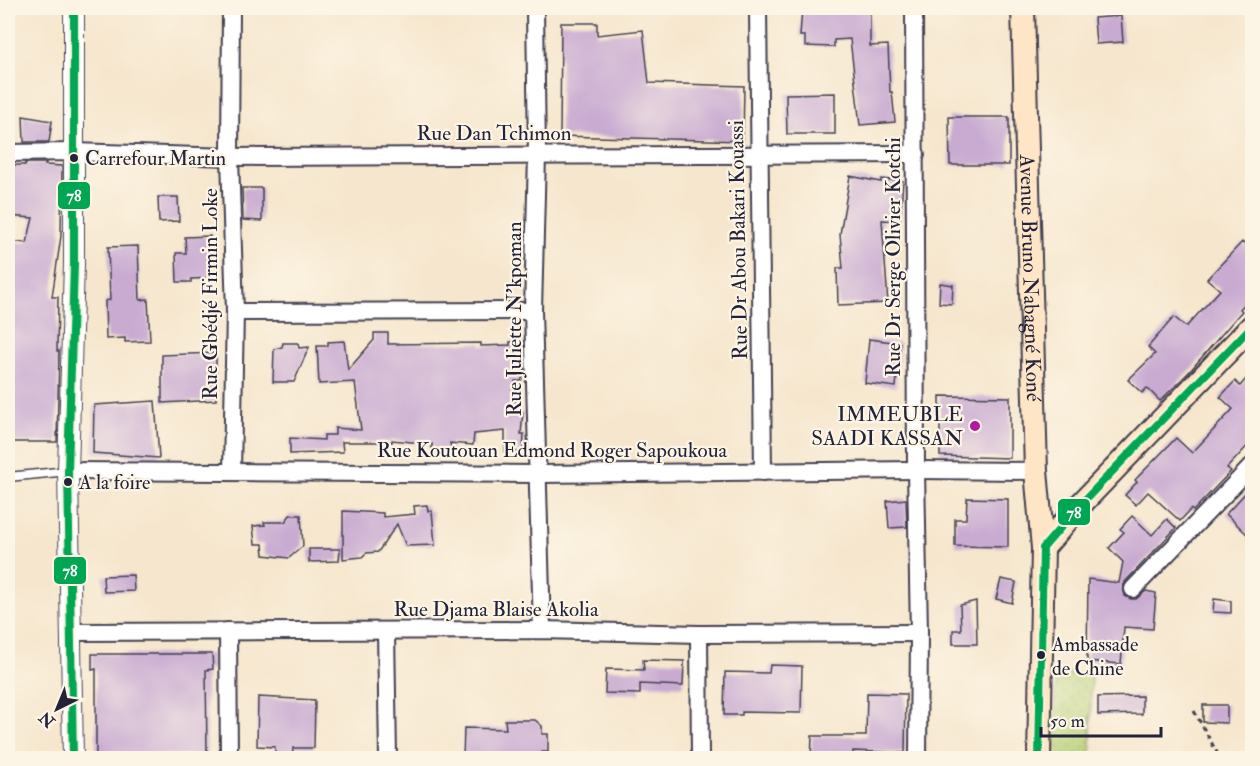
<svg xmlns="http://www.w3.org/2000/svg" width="1260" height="766" font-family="'IM FELL Double Pica',serif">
<defs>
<pattern id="green-dots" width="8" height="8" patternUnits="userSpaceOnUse" patternTransform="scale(1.5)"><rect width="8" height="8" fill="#b6cf74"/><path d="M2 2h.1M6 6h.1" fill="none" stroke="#9cb165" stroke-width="1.8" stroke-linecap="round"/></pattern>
</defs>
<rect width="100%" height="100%" fill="#fcf5e5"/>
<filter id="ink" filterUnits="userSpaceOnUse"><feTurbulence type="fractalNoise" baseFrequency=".0167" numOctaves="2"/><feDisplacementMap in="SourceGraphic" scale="12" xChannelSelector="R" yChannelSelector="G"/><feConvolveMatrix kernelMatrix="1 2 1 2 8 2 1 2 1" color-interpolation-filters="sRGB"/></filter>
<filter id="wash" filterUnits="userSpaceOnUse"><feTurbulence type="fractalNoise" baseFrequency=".008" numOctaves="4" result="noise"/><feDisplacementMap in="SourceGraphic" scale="24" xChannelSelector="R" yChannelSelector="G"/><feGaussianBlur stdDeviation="1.35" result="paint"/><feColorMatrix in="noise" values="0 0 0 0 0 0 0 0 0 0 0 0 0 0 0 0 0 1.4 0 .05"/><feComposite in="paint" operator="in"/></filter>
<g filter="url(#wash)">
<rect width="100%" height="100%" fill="#f6e6cd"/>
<polygon fill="url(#green-dots)" stroke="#6c7858" stroke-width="1.5" points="1056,673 1091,674 1091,758 1053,758"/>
<g id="blocks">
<g fill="#c9abd2">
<polygon points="802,8 870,8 870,46 888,45 890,92 892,92 895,122 860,125 850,39 834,40 834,47 805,46 805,36 800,36"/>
<polygon points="1121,16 1123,42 1096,44 1094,18"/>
<polygon points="561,23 597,23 597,35 643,30 649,83 744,86 743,141 560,136"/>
<polygon points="835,93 835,134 787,134 786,94"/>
<polygon points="23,116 52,121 49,142 24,142"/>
<polygon points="949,117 1009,117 1009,165 950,165"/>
<polygon points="25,163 46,163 45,165 62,166 61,236 52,297 58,297 57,351 59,351 57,442 8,442 8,241 27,243 33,218 8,216 8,165 25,165"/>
<polygon points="850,176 881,182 881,179 903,181 900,221 882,220 888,303 838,305 837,268 843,268 840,234"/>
<polygon points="242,188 262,188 262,221 243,220"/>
<polygon points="158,197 178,197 179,221 159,222"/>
<polygon points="210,236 212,278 191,279 191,282 177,282 176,253 186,253 185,237"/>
<polygon points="1242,242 1252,252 1252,296 1240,309 1242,311 1189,372 1160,401 1147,388 1142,393 1128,380 1155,354 1148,347 1174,317 1186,327 1220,290 1207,279"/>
<polygon points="138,246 140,300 148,299 150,341 125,342 125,338 106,339 105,301 110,300 108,247"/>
<polygon points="940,283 953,285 952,304 939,303"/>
<polygon points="374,333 388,333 388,344 481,343 481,346 510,345 510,342 523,341 524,374 521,381 515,381 517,411 523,412 521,434 524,434 523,452 505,452 505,431 474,434 473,445 450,443 452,451 432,451 432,444 392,440 392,442 342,442 343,452 290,454 290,438 324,440 324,435 335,435 335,428 361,430 355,382 319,384 317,346 328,346 328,342 344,341 348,370 374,340"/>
<polygon points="869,339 900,343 896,387 865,383"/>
<polygon points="283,343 298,343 299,348 309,347 294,382 273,382 274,349 282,347"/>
<polygon points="216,353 216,400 162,403 162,355"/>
<polygon points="1252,372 1252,441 1227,468 1231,471 1193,511 1191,509 1180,521 1148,492 1136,505 1125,495 1137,482 1135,480 1176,438 1192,453 1233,409 1220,397 1235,381 1240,386"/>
<polygon points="940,396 1010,397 1010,458 940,456"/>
<polygon points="155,401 159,458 93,453 94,405"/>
<polygon points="1252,486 1252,539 1226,514"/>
<polygon points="967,498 1008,499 1008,547 955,546 955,519 966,519"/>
<polygon points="906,499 907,527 889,528 887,501"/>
<polygon points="427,505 428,511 432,511 435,545 406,546 397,524 378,552 366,553 362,557 343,559 343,511 383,513 383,517 415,514 414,506"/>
<polygon points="290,515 301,515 303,546 289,558 264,555 263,544 255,544 253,526 265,525 264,522 285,522"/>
<polygon points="1132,516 1152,535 1167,519 1176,528 1125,582 1123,587 1125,596 1131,599 1136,599 1146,591 1156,593 1153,629 1124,627 1121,664 1087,661 1088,579 1119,583 1123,562 1109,548 1124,532 1120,529"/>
<polygon points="309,549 340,549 339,561 309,562"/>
<polygon points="133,575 134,591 104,592 103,576"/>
<polygon points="1001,579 1016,582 1012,603 996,599"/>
<polygon points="1214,599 1231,601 1231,613 1213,612"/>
<polygon points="976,601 977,644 953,644 953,630 961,630 960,605"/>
<polygon points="92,654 212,654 213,669 206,670 207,755 146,755 146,759 96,759 96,669 92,670"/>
<polygon points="643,660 684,661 683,686 640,684 640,694 605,693 606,669 644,670"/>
<polygon points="770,665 802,666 801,713 742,712 742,715 724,715 725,672 769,673"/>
<polygon points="867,693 906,694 905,753 853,751 853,759 811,759 812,736 866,736"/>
<polygon points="1142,696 1142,714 1098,715 1098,697"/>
<polygon points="258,697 315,700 314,748 293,748 292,759 275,759 275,747 257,746"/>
<polygon points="1203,705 1227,705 1227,723 1203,722"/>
<polygon points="505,720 535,720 542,726 542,734 548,734 548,752 542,752 542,756 530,756 529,759 504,755 504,759 463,759 464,728 506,729"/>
</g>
</g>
</g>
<g filter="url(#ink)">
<use href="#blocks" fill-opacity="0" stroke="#423f51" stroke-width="1.5"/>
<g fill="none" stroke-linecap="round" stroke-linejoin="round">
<g stroke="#423f51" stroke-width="11">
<polyline id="service" points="8,477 68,471"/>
</g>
<g stroke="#423f51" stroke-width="20">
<g id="minor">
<polyline points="231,8 230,157 235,312 232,472"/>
<polyline points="535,8 537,155 533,311 542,630"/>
<polyline points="758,8 763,472"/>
<polyline points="914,8 916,470 919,633 918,758"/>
<polyline points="8,153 73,152 230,157 916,154"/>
<polyline points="235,312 533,311"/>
<polyline points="68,471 539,474 916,470 1036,471"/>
<polyline points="1133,589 1252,466"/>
<polyline points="228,631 229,758"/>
<polyline points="386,631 388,758"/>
<polyline points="72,632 542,630 699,634 919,633"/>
<polyline points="699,634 700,758"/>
</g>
</g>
<g stroke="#423f51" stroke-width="22">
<polyline id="tertiary" points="73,758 68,471 74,263 74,8"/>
</g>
<g stroke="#423f51" stroke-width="26">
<g id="secondary">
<path id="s1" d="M1023 8 1036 471 1043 548 1039 758"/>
<polyline points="1043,548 1080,505 1252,326"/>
</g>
</g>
<polyline stroke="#423f51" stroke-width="3" stroke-dasharray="4.5 4.5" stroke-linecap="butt" points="1194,711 1220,758"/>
<use href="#service" stroke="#fff" stroke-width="8"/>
<use href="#minor" stroke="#fff" stroke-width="16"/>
<use href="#tertiary" stroke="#fff" stroke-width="20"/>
<use href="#secondary" stroke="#fee5c5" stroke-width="22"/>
<g stroke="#fcf5e5" stroke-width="12">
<g id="bus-1">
<polyline points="73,758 68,471 74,263 74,8"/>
<polyline points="1039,758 1043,548 1080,505 1252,326"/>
</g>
</g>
<use href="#bus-1" stroke="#00a651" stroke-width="8"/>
</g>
</g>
<g fill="#22223b" stroke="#fcf5e5" stroke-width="2">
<circle cx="74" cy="158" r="5"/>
<circle cx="68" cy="482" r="5"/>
<circle cx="1041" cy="655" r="5"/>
</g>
<circle fill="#b5179e" stroke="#fcf5e5" stroke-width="2" cx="975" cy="426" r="6"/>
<g text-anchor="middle" stroke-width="4.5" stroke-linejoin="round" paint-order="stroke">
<g font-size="20" fill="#22223b" stroke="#fcf5e5" text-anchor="start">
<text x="85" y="165">Carrefour Martin</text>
<text x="79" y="489">A la foire</text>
<text x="1052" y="651">Ambassade<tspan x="1052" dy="24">de Chine</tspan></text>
</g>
<g font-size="21" fill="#22223b" stroke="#fcf5e5">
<text x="494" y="140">Rue Dan Tchimon</text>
<text transform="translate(738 240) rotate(-91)" y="7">Rue Dr Abou Bakari Kouassi</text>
<text transform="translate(893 257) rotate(-90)" y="7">Rue Dr Serge Olivier Kotchi</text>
<text dy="7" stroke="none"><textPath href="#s1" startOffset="270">Avenue Bruno Nabagné Koné</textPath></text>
<text transform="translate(210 294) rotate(-90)" y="7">Rue Gbédjé Firmin Loke</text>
<text transform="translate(514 319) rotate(-90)" y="7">Rue Juliette N'kpoman</text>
<text x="552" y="457">Rue Koutouan Edmond Roger Sapoukoua</text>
<text x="496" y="616">Rue Djama Blaise Akolia</text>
</g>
<g font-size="21" fill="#22223b" stroke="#fcf5e5" text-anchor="end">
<text x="963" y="421">IMMEUBLE<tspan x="963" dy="24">SAADI KASSAN</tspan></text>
</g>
</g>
<g stroke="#fcf5e5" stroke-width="2">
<rect x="57" y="181" width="34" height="29" rx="6" fill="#00a651"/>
<rect x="1057" y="498" width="34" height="28" rx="6" fill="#00a651"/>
<rect x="53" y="556" width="34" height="29" rx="6" fill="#00a651"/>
</g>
<g font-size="16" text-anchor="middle" font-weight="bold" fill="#fff">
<text x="74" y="201">78</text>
<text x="1074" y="518">78</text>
<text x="70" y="576">78</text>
</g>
<rect width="1260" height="766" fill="none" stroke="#fcf5e5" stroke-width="30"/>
<g transform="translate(57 709) rotate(223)" stroke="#fcf5e5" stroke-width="4.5" paint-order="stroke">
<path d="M0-4.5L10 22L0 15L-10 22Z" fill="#22223b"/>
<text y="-9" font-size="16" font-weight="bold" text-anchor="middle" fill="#22223b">N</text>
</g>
<path d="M1041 727v9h120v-9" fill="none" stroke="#22223b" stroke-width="3"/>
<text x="1050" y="727" font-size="18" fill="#22223b" stroke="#fcf5e5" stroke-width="4.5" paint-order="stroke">50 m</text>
</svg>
